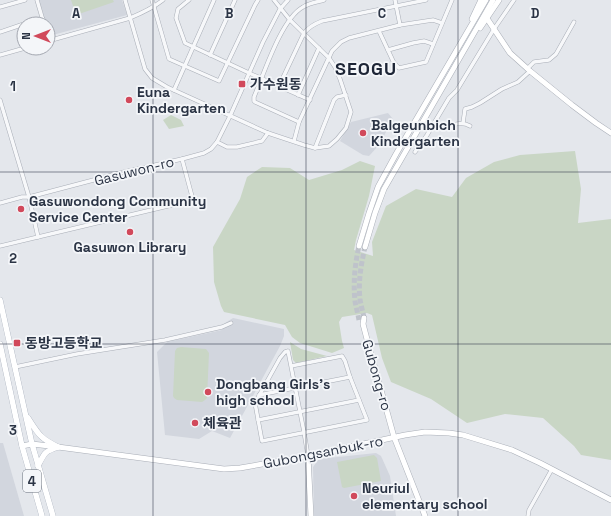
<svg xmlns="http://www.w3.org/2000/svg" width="611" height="516" font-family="'Space Grotesk','Noto Sans KR',sans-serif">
<rect width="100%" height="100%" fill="#e4e7ec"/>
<g fill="#d2d6de">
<polygon points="39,0 122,0 127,15 49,36 48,32 48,24 46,24"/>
<polygon points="388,113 393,119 379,145 369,156 363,155 340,141 351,122"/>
<polygon points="233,318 284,329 284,336 280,346 230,438 212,431 199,439 165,435 157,352 167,342 222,330 225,323"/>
<polygon points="0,443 3,443 24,516 0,516"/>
<polygon points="376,453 381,456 390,476 396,516 314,516 313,467 319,459"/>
</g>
<g fill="#c9d6c5">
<polygon points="71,0 113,0 114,2 76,15"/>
<polygon points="171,115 181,120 184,126 169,129 163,120"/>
<polygon points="575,151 581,189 578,223 611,219 611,460 581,455 574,446 543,418 505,414 467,423 431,399 391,382 382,358 372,315 367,313 342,317 339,322 342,341 344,348 332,353 300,343 292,337 285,325 224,312 221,306 214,282 213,247 240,199 247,177 262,167 290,168 309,180 342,170 360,161 375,166 369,196 356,240 354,250 373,256 372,242 386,206 416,189 452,197 466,178 494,162 520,155"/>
<polygon points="290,342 301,349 327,356 296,363 293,360"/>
<polygon points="181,347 206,349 209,353 207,398 205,400 202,402 177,400 174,398 173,396 175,351 177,348"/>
<polygon points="374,455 377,458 381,481 344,488 342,487 337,462"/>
</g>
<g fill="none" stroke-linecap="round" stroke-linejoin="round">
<g stroke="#bfc3cb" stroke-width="5" stroke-dasharray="5 2.5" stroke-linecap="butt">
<path d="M364 318C363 312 361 306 360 299 358 282 361 265 365 247"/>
<path d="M359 320C358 314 356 307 355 301 353 282 355 264 359 246"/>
</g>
<g stroke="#a9aeb7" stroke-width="4.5">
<g id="street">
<polyline points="37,0 44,24"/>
<polyline points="125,0 145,69 152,78 167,87 268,133 304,145 315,148 329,146 337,139 346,128 351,112 340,79 335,67 329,58 290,20 274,0"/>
<polyline points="152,0 169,59 219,81 255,5 258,0"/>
<polyline points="189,0 178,9 176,18 185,43 249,73 310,100"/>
<polyline points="395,0 400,25"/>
<polyline points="0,7 25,0"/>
<polyline points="26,24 43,19"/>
<polyline points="379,31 393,61 396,65 399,68 426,62 452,0"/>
<polyline points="0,32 24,24"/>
<path d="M48 41 130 18C142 13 153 8 163 0"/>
<polyline points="388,50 413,43 424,41 433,44"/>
<polyline points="0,55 25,48"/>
<polyline points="210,55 235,0"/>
<polyline points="527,69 534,62 549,60 556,54 574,22"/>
<path d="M279 86 304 33C309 27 314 24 322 21L426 0"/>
<polyline points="174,90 214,0"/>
<polyline points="298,95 319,48"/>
<polyline points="0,100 29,197 38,237"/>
<path d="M299 122 255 102 254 101V97C264 74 281 19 303 7 309 3 317 2 324 0"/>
<polyline points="463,123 465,109 472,107 480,103 502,89 518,82 530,71"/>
<path d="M453 125C459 123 465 123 470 126"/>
<polyline points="294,141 299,122 332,51 341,42 349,38 400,25 433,20 442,23"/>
<polyline points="217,142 227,147 237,147 262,141 268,133"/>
<polyline points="315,148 334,100 337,97 346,95"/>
<polyline points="415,152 427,135 449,98 457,90 494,29 514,0"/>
<polyline points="0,203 22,197 29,197 124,172 182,159 204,153 211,149 217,142 230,116 263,42 280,9 288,0"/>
<polyline points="0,246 193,200 182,159"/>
<polyline points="291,366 342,356 345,361 350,377 367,420 262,441 255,403 280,358 285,352 288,351 304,432 308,456"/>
<polyline points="15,367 77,354 165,340 222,327 231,323"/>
<polyline points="259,395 350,377"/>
<polyline points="258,420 359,400"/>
<polyline points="528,516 529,510 552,469"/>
</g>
</g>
<g stroke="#a9aeb7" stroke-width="6">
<g id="secondary">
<polyline points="472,19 481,0"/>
<polyline points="488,20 510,53 530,71 572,105 596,123 611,133"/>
<polyline points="480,28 499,0"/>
<polyline points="359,246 369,213 378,187 396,154 486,0"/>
<polyline points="365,247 375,213 384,189 403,156 493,0"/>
<polyline points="364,318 363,324 368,343 394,437 425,516"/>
<polyline points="22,446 32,444 58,447 224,469 240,468 308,456 405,435 425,432 449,433 463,435 512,450 540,463 611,500"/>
<polyline points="308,456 311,516"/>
</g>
</g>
<g stroke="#a3abb8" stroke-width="6">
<g id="primary">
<polyline points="0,300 32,444 53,516"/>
<polyline points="0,344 22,446 42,516"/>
<path d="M28 418C39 435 40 438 58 447"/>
<path d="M38 466C45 452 44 452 58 447"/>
</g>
</g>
<use href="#street" stroke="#f7f8fa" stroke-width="3.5"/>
<use href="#secondary" stroke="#fff" stroke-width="5"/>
<use href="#primary" stroke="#fff" stroke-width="5.5"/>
</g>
<path fill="none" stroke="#2b3445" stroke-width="1" stroke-opacity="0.55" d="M153 0V516M306 0V516M458 0V516M0 172H611M0 344H611"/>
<g fill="#d1495b" stroke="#f4f6f9" stroke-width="1.5">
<rect x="238" y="80" width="8" height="8" rx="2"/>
<circle cx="129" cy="100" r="4"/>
<circle cx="363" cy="133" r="4"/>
<circle cx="21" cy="209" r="4"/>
<circle cx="130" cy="232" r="4"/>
<rect x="13" y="339" width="8" height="8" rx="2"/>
<circle cx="208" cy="392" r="4"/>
<circle cx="195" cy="423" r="4"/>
<circle cx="354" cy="496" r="4"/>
</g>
<g text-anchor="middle" stroke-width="3.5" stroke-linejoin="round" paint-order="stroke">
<rect fill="#f4f6f9" stroke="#676e7b" stroke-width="1" x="23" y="470" width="18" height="22" rx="3"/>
<g font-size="13" font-weight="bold" fill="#2b3445">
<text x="32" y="486">4</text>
</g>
<g font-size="14" font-weight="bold" fill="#2b3445" stroke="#f4f6f9" text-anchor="start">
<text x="250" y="89">가수원동</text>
<text x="137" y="97">Euna<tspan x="137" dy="16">Kindergarten</tspan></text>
<text x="371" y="130">Balgeunbich<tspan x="371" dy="16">Kindergarten</tspan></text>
<text x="29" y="206">Gasuwondong Community<tspan x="29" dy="16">Service Center</tspan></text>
<text x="130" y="252" text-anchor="middle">Gasuwon Library</text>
<text x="25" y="348">동방고등학교</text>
<text x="216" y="389">Dongbang Girls's<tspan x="216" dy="16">high school</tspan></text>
<text x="203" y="428">체육관</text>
<text x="362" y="493">Neuriul<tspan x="362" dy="16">elementary school</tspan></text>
</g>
<g font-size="14" fill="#2b3445" stroke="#f4f6f9">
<text transform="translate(134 171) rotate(-14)" y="5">Gasuwon-ro</text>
<text transform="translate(377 375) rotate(74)" y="5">Gubong-ro</text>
<text transform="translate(323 452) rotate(-11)" y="5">Gubongsanbuk-ro</text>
</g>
<g font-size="18" font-weight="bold" letter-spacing="1" fill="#1d2536" stroke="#f4f6f9">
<text x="366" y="75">SEOGU</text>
</g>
</g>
<g font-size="13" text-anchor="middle" font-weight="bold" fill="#2b3445" stroke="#f4f6f9" stroke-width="3.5" stroke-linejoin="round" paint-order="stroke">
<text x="76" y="18">A</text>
<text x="229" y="18">B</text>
<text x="382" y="18">C</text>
<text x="535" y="18">D</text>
<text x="13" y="91">1</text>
<text x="13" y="263">2</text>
<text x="13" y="435">3</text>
</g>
<g transform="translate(36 36) rotate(270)"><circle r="19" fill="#f4f6f9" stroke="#a4a8b1"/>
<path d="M0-3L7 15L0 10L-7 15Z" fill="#d1495b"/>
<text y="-6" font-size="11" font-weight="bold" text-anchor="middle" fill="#2b3445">N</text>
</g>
</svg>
